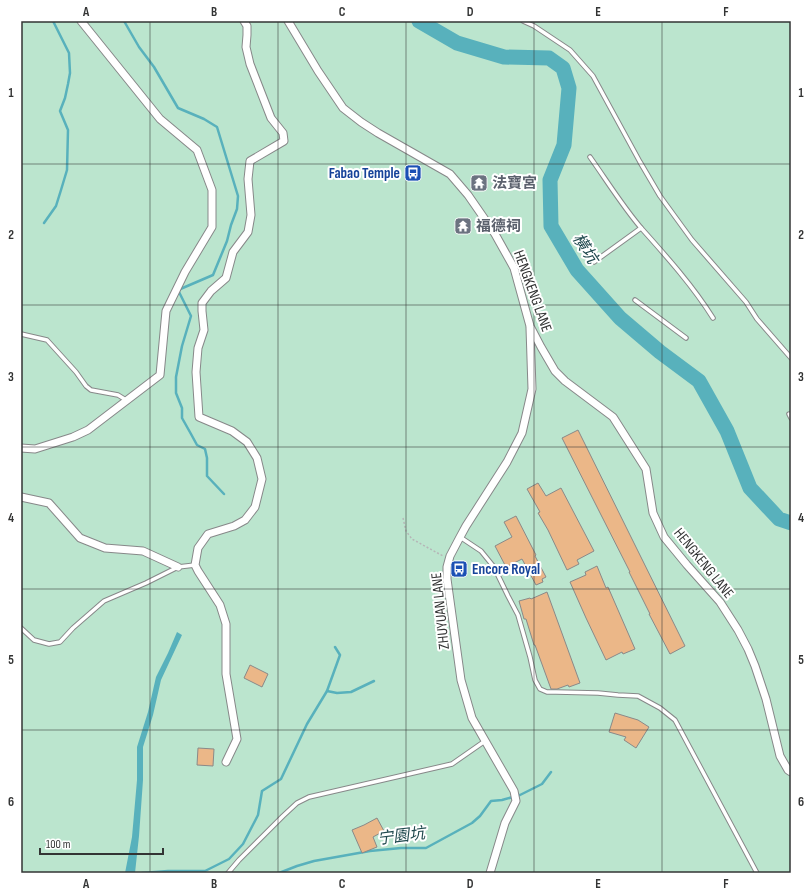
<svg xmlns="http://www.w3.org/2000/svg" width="812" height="894" font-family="'Sofia Sans Condensed','Noto Sans TC',sans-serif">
<rect width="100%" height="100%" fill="#f4f5f6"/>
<rect fill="#bbe5ce" x="21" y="21" width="770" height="852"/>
<polygon fill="#58b1bc" points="177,632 182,635 161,680 153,715 143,747 143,780 139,836 135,873 125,873 132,837 137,780 137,747 148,712 156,677 168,653"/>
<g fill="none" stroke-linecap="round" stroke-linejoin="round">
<g stroke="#58b1bc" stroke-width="2.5">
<polyline points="124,21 139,47 154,67 178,108 204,119 217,127 238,196 237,209 231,225 227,241 213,275 178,290 191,316 182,346 176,377 176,393 182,408 182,418 191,434 197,445 205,449 207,458 207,476 224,494"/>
<polyline points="44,223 56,206 61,190 67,170 68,130 60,111 65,98 68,84 70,73 69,53 53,21"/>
<polyline points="327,691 337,693 351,692 374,681"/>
<polyline points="142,873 168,871 205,871 229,859 243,844 258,815 262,791 281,779 307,724 327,691 340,655 335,647"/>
<polyline points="279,873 297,866 314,861 370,851 401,848 426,848 472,823 480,816 491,801 502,800 520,795 542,784 551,772"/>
</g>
<polyline stroke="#58b1bc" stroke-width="15" points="419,21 457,43 504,57 549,58 563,68 569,88 564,145 550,180 551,226 577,270 620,318 660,352 699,381 727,431 750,488 779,519 791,523"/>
</g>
<g fill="#ebb788" stroke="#8a8988">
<polygon points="459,222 469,223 468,233 457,230"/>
<polygon points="578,430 685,646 670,654 659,633 649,614 650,614 629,572 630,572 562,438"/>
<polygon points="538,483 546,496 561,488 594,551 577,560 579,564 567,570 548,530 538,513 540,512 527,489"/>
<polygon points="516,516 536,555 535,556 546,577 542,579 543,582 536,585 522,559 506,567 495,546 512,537 504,522"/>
<polygon points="597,566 606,588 608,587 635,649 623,654 622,652 606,660 586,618 570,582 586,575 585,572"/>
<polygon points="547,592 580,683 569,687 568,685 557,689 551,689 535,645 534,645 526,619 524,619 519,601 530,598 531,599"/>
<polygon points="250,665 268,674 262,687 244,678"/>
<polygon points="615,713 638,720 649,727 636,748 624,740 626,737 609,732"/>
<polygon points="198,748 214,749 213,766 197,765"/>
<polygon points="377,818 384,831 373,837 377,847 362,853 352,830 364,825"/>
</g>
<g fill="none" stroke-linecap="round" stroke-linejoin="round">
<g stroke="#878889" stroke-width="5.5">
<g id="lane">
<polyline points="523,21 534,26 570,50 593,76 640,162 660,196 692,240 746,302 757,319 791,358"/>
<path d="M590 157C607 181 623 207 642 229 667 257 693 286 713 318"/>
<polyline points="594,262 641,228"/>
<polyline points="635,300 686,338"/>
<polyline points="21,334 47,340 76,372 86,386 91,390 118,395 126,400"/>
<polyline points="789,414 791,418"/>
<polyline points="460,537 481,551 494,567 508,596 518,615 530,657 535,680 540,689 547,692 556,692 598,693 618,695 638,696 660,708 675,720 757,873"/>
<polyline points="21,628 34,640 49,644 60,642 73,628 104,601 146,583 178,567 195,565"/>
<polyline points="228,873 239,860 283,816 297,803 309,797 452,764 485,741"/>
</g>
</g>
<g stroke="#878889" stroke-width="9">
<g id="street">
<polyline points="288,21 318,71 343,108 361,122 378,133 450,174 468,195 495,234 514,268 530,326 541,347 555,371 565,381 613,417 646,469 653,513 664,537 687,565 720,602 738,630 748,649 755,666 766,699 780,756 788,770 791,772"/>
<polyline points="21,448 35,449 73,437 88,430 160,375 166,311 185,272 212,227 212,190 197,150 160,119 81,21"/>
<polyline points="21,497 49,503 80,538 105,548 143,551 178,567"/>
<polyline points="226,762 237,739 226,674 226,624 220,605 198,571 195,565 198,548 208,534 234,526 245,520 255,507 262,479 257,458 247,442 232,431 199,417 196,372 198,348 204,330 202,311 202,303 211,291 226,278 233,252 248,232 251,215 248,179 250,161 284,141 283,133 271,118 250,64 246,47 247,35 247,26 244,21"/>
<polyline points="490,873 505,823 516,801 514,791 472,718 461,680 447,579 447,567 450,556 460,537 466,526 507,462 522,433 532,389 530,328"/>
</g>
</g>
<polyline stroke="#b5b6b7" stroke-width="1.5" stroke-dasharray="2 2" stroke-linecap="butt" points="403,518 406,531 412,539 443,556"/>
<use href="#lane" stroke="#fff" stroke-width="3.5"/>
<use href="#street" stroke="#fff" stroke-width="7"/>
</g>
<path fill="none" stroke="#333434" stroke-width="1" stroke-opacity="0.55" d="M150 21V873M278 21V873M406 21V873M534 21V873M662 21V873M21 164H791M21 305H791M21 447H791M21 589H791M21 730H791"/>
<defs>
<g id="bus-square" transform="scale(0.9)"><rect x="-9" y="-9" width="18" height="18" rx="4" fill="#1a4fb4" stroke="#fff"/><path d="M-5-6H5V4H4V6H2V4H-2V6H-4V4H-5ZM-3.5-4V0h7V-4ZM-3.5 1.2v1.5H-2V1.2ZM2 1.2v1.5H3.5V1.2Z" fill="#fff"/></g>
<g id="temple-square" transform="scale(0.9)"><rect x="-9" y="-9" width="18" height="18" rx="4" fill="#6b7280" stroke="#fff"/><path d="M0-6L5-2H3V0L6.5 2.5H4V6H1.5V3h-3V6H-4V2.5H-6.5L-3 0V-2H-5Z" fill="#fff"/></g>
</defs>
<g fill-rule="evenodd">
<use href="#bus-square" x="413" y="173"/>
<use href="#temple-square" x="479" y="183"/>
<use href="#temple-square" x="463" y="226"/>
<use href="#bus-square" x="459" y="569"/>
</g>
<g text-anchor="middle" stroke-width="4" stroke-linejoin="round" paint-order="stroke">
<g font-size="15" font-weight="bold" fill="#164399" stroke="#fff" text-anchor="end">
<text x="400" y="178">Fabao Temple</text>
<text x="472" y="574" text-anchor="start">Encore Royal</text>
</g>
<g font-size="15" font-weight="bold" fill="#5b616d" stroke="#fff" text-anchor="start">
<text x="492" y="188">法寶宮</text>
<text x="476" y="231">福德祠</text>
</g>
<g font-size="15" fill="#333434" stroke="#fff">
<text transform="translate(533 291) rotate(70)" y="5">HENGKENG LANE</text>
<text transform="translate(704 563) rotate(51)" y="5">HENGKENG LANE</text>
<text transform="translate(440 611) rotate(-96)" y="5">ZHUYUAN LANE</text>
</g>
<g font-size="16" font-style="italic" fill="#214a4f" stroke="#fff">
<text transform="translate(586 248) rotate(57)" y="6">橫坑</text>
<text transform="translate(401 835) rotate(-7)" y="6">宁園坑</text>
</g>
</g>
<rect width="812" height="894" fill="none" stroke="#ffffff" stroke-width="44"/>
<path d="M40 848v6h123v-6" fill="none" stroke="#333434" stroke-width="2"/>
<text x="46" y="848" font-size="12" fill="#333434" stroke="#ffffff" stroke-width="3" paint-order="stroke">100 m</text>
<rect x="22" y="22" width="768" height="850" fill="none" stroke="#333434" stroke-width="1.5"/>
<g font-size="13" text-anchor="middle" font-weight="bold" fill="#333434">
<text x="86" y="16">A</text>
<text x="214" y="16">B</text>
<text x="342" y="16">C</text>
<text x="470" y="16">D</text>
<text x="598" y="16">E</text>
<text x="726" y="16">F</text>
<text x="11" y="97">1</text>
<text x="801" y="97">1</text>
<text x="11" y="239">2</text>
<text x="801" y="239">2</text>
<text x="11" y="381">3</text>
<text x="801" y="381">3</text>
<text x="11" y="522">4</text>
<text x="801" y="522">4</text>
<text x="11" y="664">5</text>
<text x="801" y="664">5</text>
<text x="11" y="806">6</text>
<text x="801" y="806">6</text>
<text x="86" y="888">A</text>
<text x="214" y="888">B</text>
<text x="342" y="888">C</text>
<text x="470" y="888">D</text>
<text x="598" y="888">E</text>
<text x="726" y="888">F</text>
</g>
</svg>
